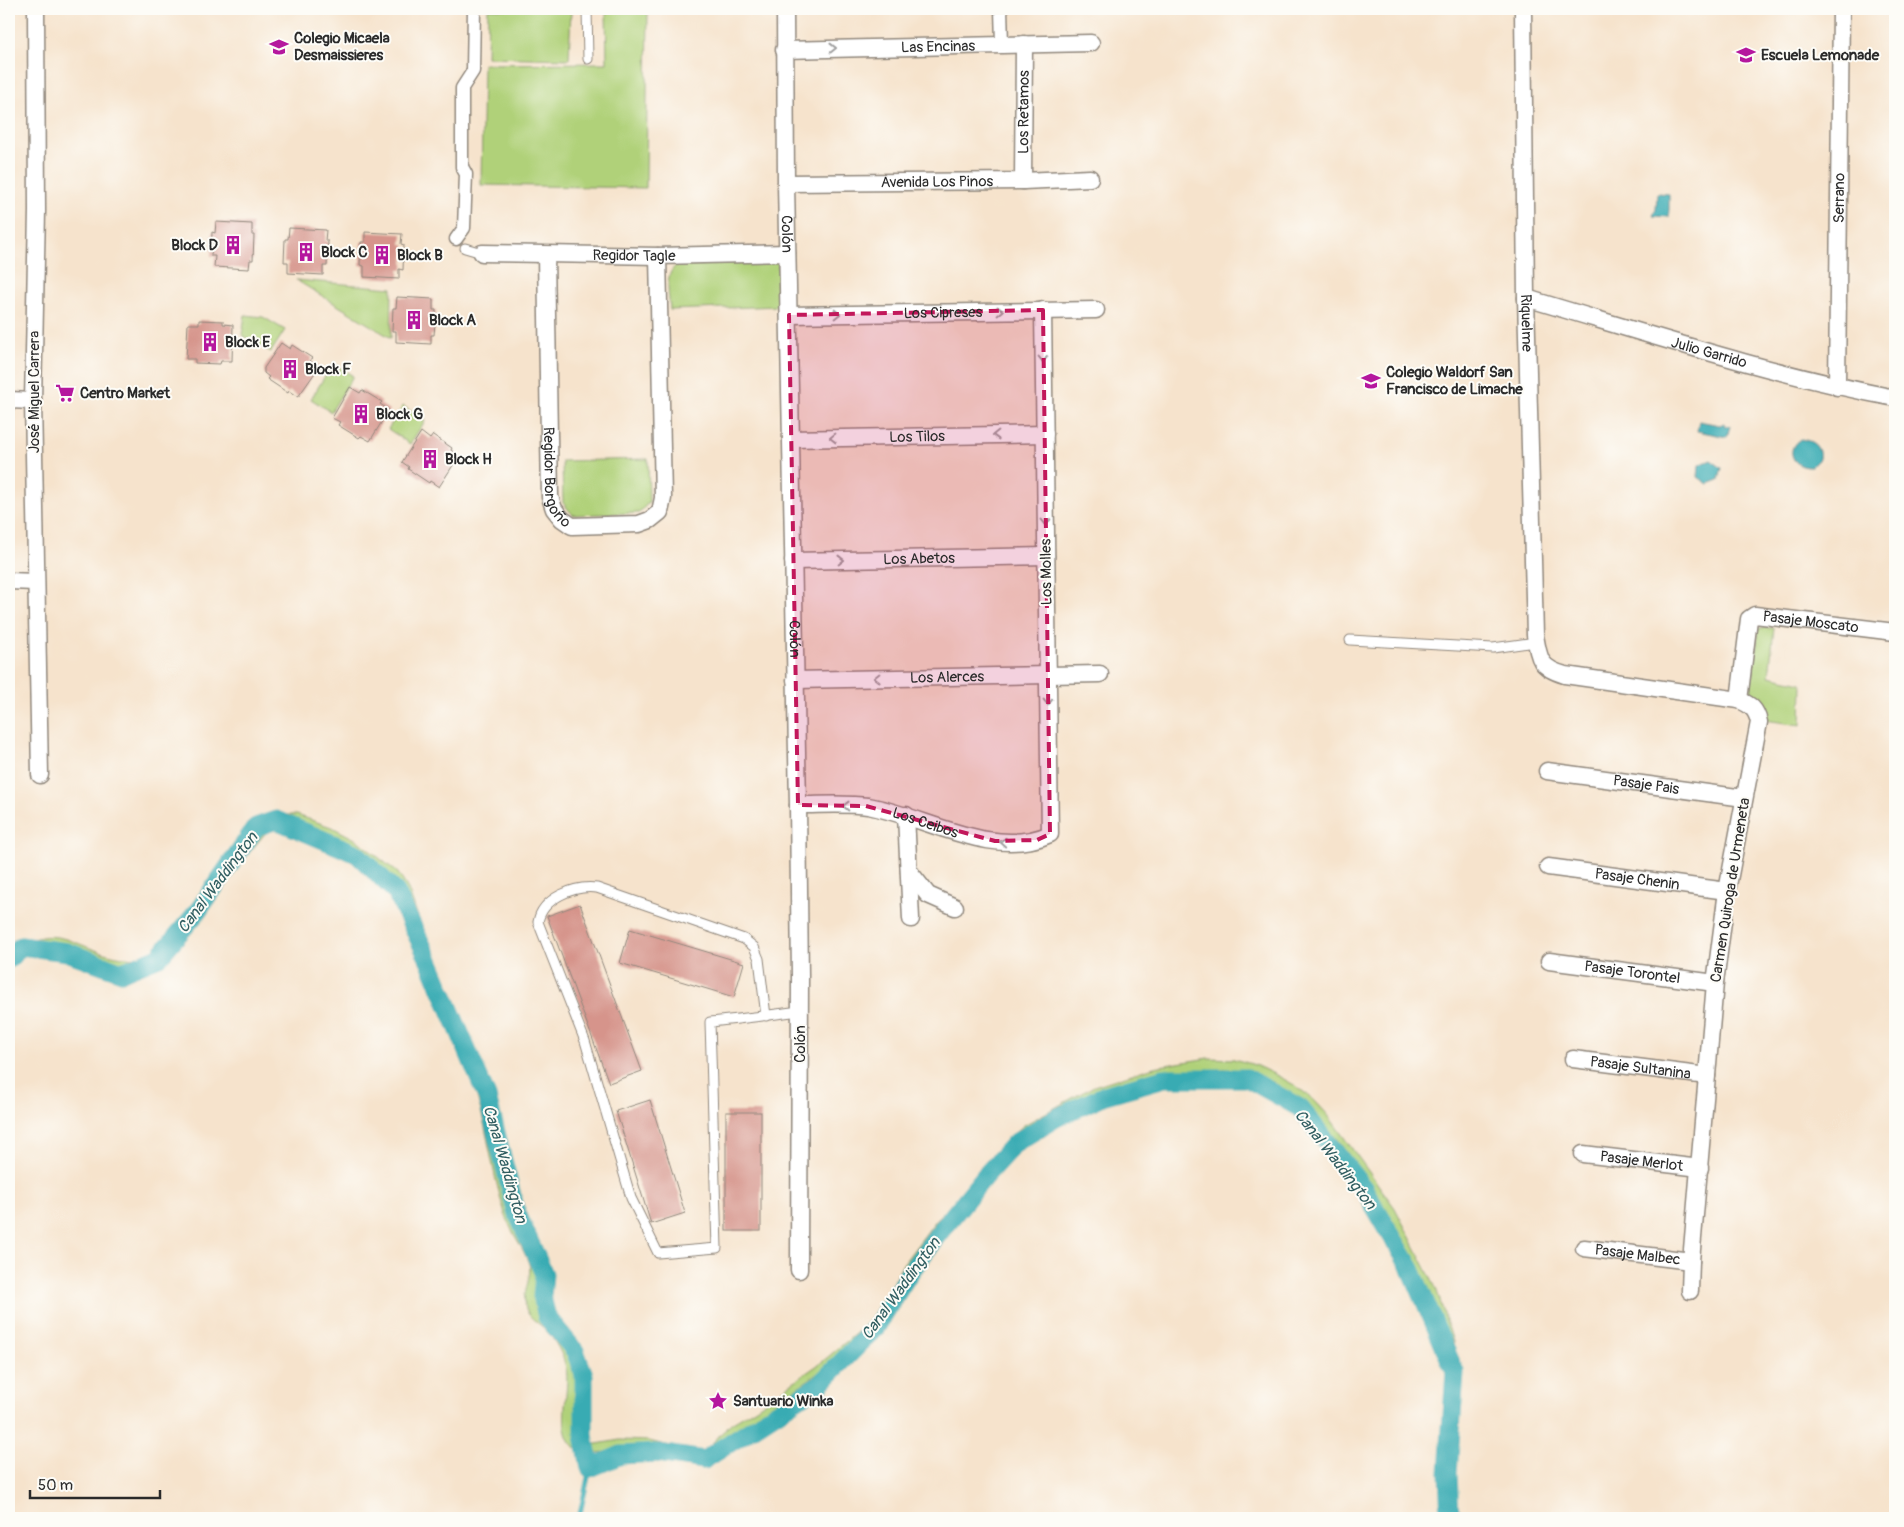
<svg xmlns="http://www.w3.org/2000/svg" width="1904" height="1527" font-family="Pangolin,sans-serif">
<rect width="100%" height="100%" fill="#fdfcf7"/>
<filter id="ink" filterUnits="userSpaceOnUse"><feTurbulence type="fractalNoise" baseFrequency=".02" numOctaves="2"/><feDisplacementMap in="SourceGraphic" scale="10" xChannelSelector="R" yChannelSelector="G"/><feConvolveMatrix kernelMatrix="1 2 1 2 8 2 1 2 1" color-interpolation-filters="sRGB"/></filter>
<filter id="wash" filterUnits="userSpaceOnUse"><feTurbulence type="fractalNoise" baseFrequency=".0096" numOctaves="4" result="noise"/><feDisplacementMap in="SourceGraphic" scale="20" xChannelSelector="R" yChannelSelector="G"/><feGaussianBlur stdDeviation="1.12" result="paint"/><feColorMatrix in="noise" values="0 0 0 0 0 0 0 0 0 0 0 0 0 0 0 0 0 1.4 0 .05"/><feComposite in="paint" operator="in"/></filter>
<g filter="url(#wash)">
<rect width="100%" height="100%" fill="#f6e3cc"/>
<g fill="#b0d179" stroke="#6e7e52">
<polygon points="488,9 571,9 569,59 487,57"/>
<polygon points="606,9 648,9 646,188 481,185 483,64 607,63"/>
<path d="M774 260 778 263 779 306 670 310C669 293 662 269 683 262Z"/>
<polygon points="296,280 392,288 391,338"/>
<polygon points="245,315 263,317 285,330 271,352 242,335"/>
<polygon points="333,363 353,376 331,412 311,399"/>
<polygon points="403,406 425,421 410,444 388,429"/>
<polygon points="648,459 649,502 639,513 573,515 563,503 562,461"/>
<polygon points="1759,628 1774,628 1769,676 1802,683 1801,725 1764,720 1765,708 1758,699 1750,693"/>
<path d="M285 815H297L334 828 357 840 398 873 408 889 433 958 472 1054 486 1101 514 1216 540 1269 536 1302 542 1312 555 1322 569 1347 577 1380 576 1418 577 1430 584 1443 591 1445 620 1440 649 1441 674 1447 693 1455 704 1452 731 1423 756 1408 822 1362 873 1319 903 1264 937 1219 958 1200 1009 1138 1024 1125 1094 1086 1154 1067 1208 1058 1234 1059 1255 1065 1278 1076 1296 1086 1314 1100 1327 1114 1395 1208 1436 1288 1453 1342 1455 1358 1454 1505 1453 1518H1441L1444 1503 1447 1355 1441 1329 1427 1290 1409 1260 1381 1202 1339 1142 1322 1122 1300 1101 1273 1082 1225 1069 1201 1070 1139 1084 1103 1096 1069 1110 1048 1119 1028 1134 1003 1159 980 1187 930 1240 911 1267 882 1318 874 1329 846 1354 743 1425 724 1440 710 1460 696 1465C678 1458 660 1452 641 1450 620 1447 583 1462 570 1442 558 1425 570 1389 566 1368 563 1354 555 1340 545 1329 539 1323 531 1320 527 1311 519 1295 533 1280 529 1264 526 1254 520 1245 515 1236 509 1226 505 1215 502 1203 492 1170 488 1134 478 1100 462 1047 440 998 420 947 413 928 406 897 394 882 377 861 349 845 325 834 306 825 285 816 267 831L199 914 165 951 150 962 128 968 52 945 33 947 22 953 9 967V955C54 914 78 953 125 957 133 958 140 958 147 954 160 947 168 936 178 925 196 906 213 886 230 865 245 846 259 820 285 815Z"/>
</g>
<g fill="#39abb3" stroke="#326b6f">
<polygon points="1657,193 1669,194 1669,217 1653,216 1656,209"/>
<polygon points="1699,421 1720,425 1724,423 1725,426 1730,426 1727,437 1697,431"/>
<path d="M1801 439C1813 441 1821 446 1819 459L1811 467C1791 468 1785 447 1801 439Z"/>
<polygon points="1711,460 1722,468 1719,480 1708,484 1698,477 1699,465"/>
</g>
<g fill="none" stroke-linecap="round" stroke-linejoin="round">
<polyline stroke="#39abb3" stroke-width="5" points="579,1518 590,1468"/>
<polyline stroke="#39abb3" stroke-width="19" points="9,959 21,946 67,952 122,972 159,957 198,911 256,827 276,820 357,854 396,892 429,960 487,1097 516,1211 544,1274 542,1297 547,1317 575,1351 584,1375 584,1435 590,1468 621,1455 658,1453 704,1460 820,1384 876,1327 908,1275 939,1233 985,1176 1015,1143 1056,1118 1105,1095 1164,1078 1247,1078 1300,1108 1364,1189 1411,1269 1455,1372 1448,1473 1450,1518"/>
</g>
<g id="blocks">
<g fill="#d6948b">
<polygon points="216,222 252,224 252,235 254,235 253,260 250,260 249,269 214,267 215,256 211,256 212,232 215,233"/>
<polygon points="289,228 326,230 325,241 328,241 327,266 323,266 323,275 288,273 288,262 284,262 285,239 288,239"/>
<polygon points="365,232 402,234 401,244 404,245 403,270 399,269 399,279 364,277 364,266 360,265 361,242 365,242"/>
<polygon points="397,297 433,299 433,310 436,310 434,335 431,335 431,344 396,342 396,331 392,331 393,308 396,308"/>
<polygon points="199,320 223,321 223,324 233,325 232,361 221,361 220,364 195,363 195,359 186,359 188,324 199,324"/>
<polygon points="281,343 290,349 292,345 312,358 310,361 319,367 298,397 289,391 288,393 267,379 269,377 264,373 264,368"/>
<polygon points="350,387 360,393 362,390 382,402 380,404 389,410 370,441 361,436 359,438 338,425 340,422 332,418"/>
<polygon points="421,432 430,439 433,435 452,448 451,450 459,456 439,487 430,481 429,483 408,469 409,467 402,462"/>
<polygon points="580,904 642,1071 609,1083 547,916"/>
<polygon points="630,929 744,963 734,997 620,963"/>
<polygon points="650,1100 685,1213 651,1224 616,1111"/>
<rect x="726" y="1112" width="35" height="119"/>
</g>
</g>
</g>
<g filter="url(#ink)">
<use href="#blocks" fill-opacity="0" stroke="#90877c" stroke-width="1"/>
<g fill="none" stroke-linecap="round" stroke-linejoin="round">
<g stroke="#90877c" stroke-width="11">
<g id="service">
<polyline points="587,9 588,59"/>
<polyline points="465,248 482,253"/>
<polyline points="1350,640 1493,648 1536,642"/>
<path d="M766 1016 759 959 754 947 744 939 597 888C575 885 542 898 538 922L585 1041 631 1198 658 1253 717 1248 710 1022C740 1019 770 1015 800 1011"/>
</g>
</g>
<g stroke="#90877c" stroke-width="15">
<g id="pedestrian">
<polyline points="1001,9 1002,44"/>
<polyline points="456,239 464,228 466,174 462,167 462,88 473,71 474,9"/>
</g>
</g>
<g stroke="#90877c" stroke-width="19">
<g id="minor">
<polyline points="36,9 37,211 33,401 40,775"/>
<path id="s1" d="M785 9 786 183 798 805 800 977 799 1270"/>
<path id="s2" d="M1523 9 1526 298 1535 635C1539 660 1540 668 1565 675L1739 700C1751 705 1756 709 1759 722L1727 891 1715 983 1691 1261 1690 1291"/>
<path id="s3" d="M784 50 1091 43"/>
<path id="s4" d="M1023 181 1024 44"/>
<path id="s5" d="M786 183 1023 181 1090 178"/>
<path id="s6" d="M482 253 658 256 787 253"/>
<path id="s7" d="M546 255 550 497 554 509 562 519 572 526 639 524 650 520 660 512 663 498 658 256"/>
<path id="s8" d="M1526 298C1648 334 1770 374 1895 398"/>
<path id="s9" d="M789 315 1096 310"/>
<path id="s10" d="M1837 387 1841 9"/>
<polyline points="9,400 33,401"/>
<path id="s11" d="M791 439 1045 434"/>
<path id="s12" d="M793 561 1046 556"/>
<polyline points="9,581 35,582"/>
<path id="s13" d="M795 680 1100 674"/>
<path id="s14" d="M1739 700 1749 619 1755 615 1895 632"/>
<path id="s15" d="M1547 771 1744 798"/>
<path id="s16" d="M798 805C821 805 845 803 868 806 925 816 993 860 1050 834L1043 310"/>
<polyline points="906,815 911,919"/>
<path id="s17" d="M1548 867 1727 891"/>
<polyline points="909,871 928,895 955,907"/>
<path id="s18" d="M1549 961 1715 983"/>
<path id="s19" d="M1573 1059 1707 1076"/>
<path id="s20" d="M1583 1154 1700 1168"/>
<path id="s21" d="M1584 1248 1691 1261"/>
</g>
</g>
<use href="#service" stroke="#fff" stroke-width="9"/>
<use href="#pedestrian" stroke="#fff" stroke-width="12"/>
<use href="#minor" stroke="#fff" stroke-width="16"/>
</g>
<defs><path id="oneway-chevron" d="M-2-3.5L2.5 0L-2 3.5" fill="none" stroke-width="1.6" stroke-linecap="round" stroke-linejoin="round" transform="scale(1.25)"/></defs>
<g stroke="#a0a0a0">
<use href="#oneway-chevron" transform="translate(833 48) rotate(-1)"/>
<use href="#oneway-chevron" transform="translate(1000 311) rotate(-1)"/>
<use href="#oneway-chevron" transform="translate(837 314) rotate(-1)"/>
<use href="#oneway-chevron" transform="translate(1043 359) rotate(89)"/>
<use href="#oneway-chevron" transform="translate(996 435) rotate(179)"/>
<use href="#oneway-chevron" transform="translate(833 438) rotate(179)"/>
<use href="#oneway-chevron" transform="translate(1046 522) rotate(89)"/>
<use href="#oneway-chevron" transform="translate(841 560) rotate(-1)"/>
<use href="#oneway-chevron" transform="translate(877 678) rotate(179)"/>
<use href="#oneway-chevron" transform="translate(1048 702) rotate(89)"/>
<use href="#oneway-chevron" transform="translate(846 806) rotate(-179)"/>
<use href="#oneway-chevron" transform="translate(1003 842) rotate(-176)"/>
</g>
</g>
<path fill="#c2185b" fill-opacity="0.2" stroke="#c2185b" stroke-width="4" stroke-dasharray="10 6" stroke-linejoin="round" d="M1043 310 1050 834 1037 840 995 841 866 806 798 805 789 315Z"/>
<defs>
<g id="school-bare" transform="scale(1.5)"><path d="M0-5L7-2L0 1L-7-2ZM-4 1L0 2.5L4 1V4Q0 6-4 4Z" fill="#b5179e" stroke="#fdfcf7" stroke-width="2.5" paint-order="stroke"/></g>
<g id="building-bare" transform="scale(1.5)"><path d="M-4-6H4V6H1V3H-1V6H-4ZM-2.5-4.3h1.7v1.8h-1.7ZM.8-4.3h1.7v1.8H.8ZM-2.5-1h1.7V.8h-1.7ZM.8-1h1.7V.8H.8Z" fill="#b5179e" stroke="#fdfcf7" stroke-width="2.5" paint-order="stroke"/></g>
<g id="supermarket-bare" transform="scale(1.5)"><path d="M-6-5.5h2.5l.6 2H6L4.5 2H-2.5L-4.4-4H-6ZM-1.5 3.2a1.3 1.3 0 1 0 .1 0ZM3 3.2a1.3 1.3 0 1 0 .1 0Z" fill="#b5179e" stroke="#fdfcf7" stroke-width="2.5" paint-order="stroke"/></g>
<g id="sight-bare" transform="scale(1.5)"><path d="M0-6L1.8-2.2L6-1.7L2.9 1.2L3.7 5.4L0 3.3L-3.7 5.4L-2.9 1.2L-6-1.7L-1.8-2.2Z" fill="#b5179e" stroke="#fdfcf7" stroke-width="2.5" paint-order="stroke"/></g>
</defs>
<g fill-rule="evenodd">
<use href="#school-bare" x="279" y="47"/>
<use href="#school-bare" x="1746" y="55"/>
<use href="#building-bare" x="233" y="245"/>
<use href="#building-bare" x="306" y="252"/>
<use href="#building-bare" x="382" y="255"/>
<use href="#building-bare" x="414" y="320"/>
<use href="#building-bare" x="210" y="342"/>
<use href="#building-bare" x="290" y="369"/>
<use href="#school-bare" x="1371" y="381"/>
<use href="#supermarket-bare" x="65" y="393"/>
<use href="#building-bare" x="361" y="414"/>
<use href="#building-bare" x="430" y="459"/>
<use href="#sight-bare" x="718" y="1401"/>
</g>
<g text-anchor="middle" stroke-width="4" stroke-linejoin="round" paint-order="stroke">
<g font-size="15" font-weight="bold" fill="#2b2b2b" stroke="#fdfcf7" text-anchor="start">
<text x="294" y="43">Colegio Micaela<tspan x="294" dy="17">Desmaissieres</tspan></text>
<text x="1761" y="60">Escuela Lemonade</text>
<text x="218" y="250" text-anchor="end">Block D</text>
<text x="321" y="257">Block C</text>
<text x="397" y="260">Block B</text>
<text x="429" y="325">Block A</text>
<text x="225" y="347">Block E</text>
<text x="305" y="374">Block F</text>
<text x="1386" y="377">Colegio Waldorf San<tspan x="1386" dy="17">Francisco de Limache</tspan></text>
<text x="80" y="398">Centro Market</text>
<text x="376" y="419">Block G</text>
<text x="445" y="464">Block H</text>
<text x="733" y="1406">Santuario Winka</text>
</g>
<g font-size="15" fill="#2b2b2b" stroke="#fdfcf7">
<text dy="5" stroke="none"><textPath href="#s3" startOffset="154">Las Encinas</textPath></text>
<text dy="5" stroke="none"><textPath href="#s4" startOffset="69">Los Retamos</textPath></text>
<text dy="5" stroke="none"><textPath href="#s5" startOffset="151">Avenida Los Pinos</textPath></text>
<text dy="5" stroke="none"><textPath href="#s10" startOffset="189">Serrano</textPath></text>
<text dy="5" stroke="none"><textPath href="#s1" startOffset="225">Colón</textPath></text>
<text dy="5" stroke="none"><textPath href="#s6" startOffset="152">Regidor Tagle</textPath></text>
<text dy="5" stroke="none"><textPath href="#s9" startOffset="154">Los Cipreses</textPath></text>
<text dy="5" stroke="none"><textPath href="#s2" startOffset="314">Riquelme</textPath></text>
<text dy="5" stroke="none"><textPath href="#s8" startOffset="191">Julio Garrido</textPath></text>
<text transform="translate(34 392) rotate(-90)" y="5">José Miguel Carrera</text>
<text dy="5" stroke="none"><textPath href="#s11" startOffset="126">Los Tilos</textPath></text>
<text dy="5" stroke="none"><textPath href="#s7" startOffset="224">Regidor Borgoño</textPath></text>
<text dy="5" stroke="none"><textPath href="#s12" startOffset="126">Los Abetos</textPath></text>
<text transform="translate(1046 572) rotate(-91)" y="5">Los Molles</text>
<text dy="5" stroke="none"><textPath href="#s14" startOffset="145">Pasaje Moscato</textPath></text>
<text dy="5" stroke="none"><textPath href="#s1" startOffset="630">Colón</textPath></text>
<text dy="5" stroke="none"><textPath href="#s13" startOffset="152">Los Alerces</textPath></text>
<text dy="5" stroke="none"><textPath href="#s15" startOffset="100">Pasaje Pais</textPath></text>
<text dy="5" stroke="none"><textPath href="#s16" startOffset="130">Los Ceibos</textPath></text>
<text dy="5" stroke="none"><textPath href="#s17" startOffset="90">Pasaje Chenin</textPath></text>
<text transform="translate(1730 890) rotate(-81)" y="5">Carmen Quiroga de Urmeneta</text>
<text dy="5" stroke="none"><textPath href="#s18" startOffset="84">Pasaje Torontel</textPath></text>
<text transform="translate(800 1044) rotate(-90)" y="5">Colón</text>
<text dy="5" stroke="none"><textPath href="#s19" startOffset="68">Pasaje Sultanina</textPath></text>
<text dy="5" stroke="none"><textPath href="#s20" startOffset="59">Pasaje Merlot</textPath></text>
<text dy="5" stroke="none"><textPath href="#s21" startOffset="54">Pasaje Malbec</textPath></text>
</g>
<g font-size="16" font-style="italic" fill="#315e61" stroke="#fdfcf7">
<text transform="translate(217 882) rotate(-53)" y="6">Canal Waddington</text>
<text transform="translate(1336 1159) rotate(52)" y="6">Canal Waddington</text>
<text transform="translate(506 1164) rotate(74)" y="6">Canal Waddington</text>
<text transform="translate(900 1288) rotate(-54)" y="6">Canal Waddington</text>
</g>
</g>
<rect width="1904" height="1527" fill="none" stroke="#fdfcf7" stroke-width="30"/>
<path d="M30 1490v8h130v-8" fill="none" stroke="#2b2b2b" stroke-width="2.5"/>
<text x="38" y="1490" font-size="15" fill="#2b2b2b" stroke="#fdfcf7" stroke-width="4" paint-order="stroke">50 m</text>
</svg>
